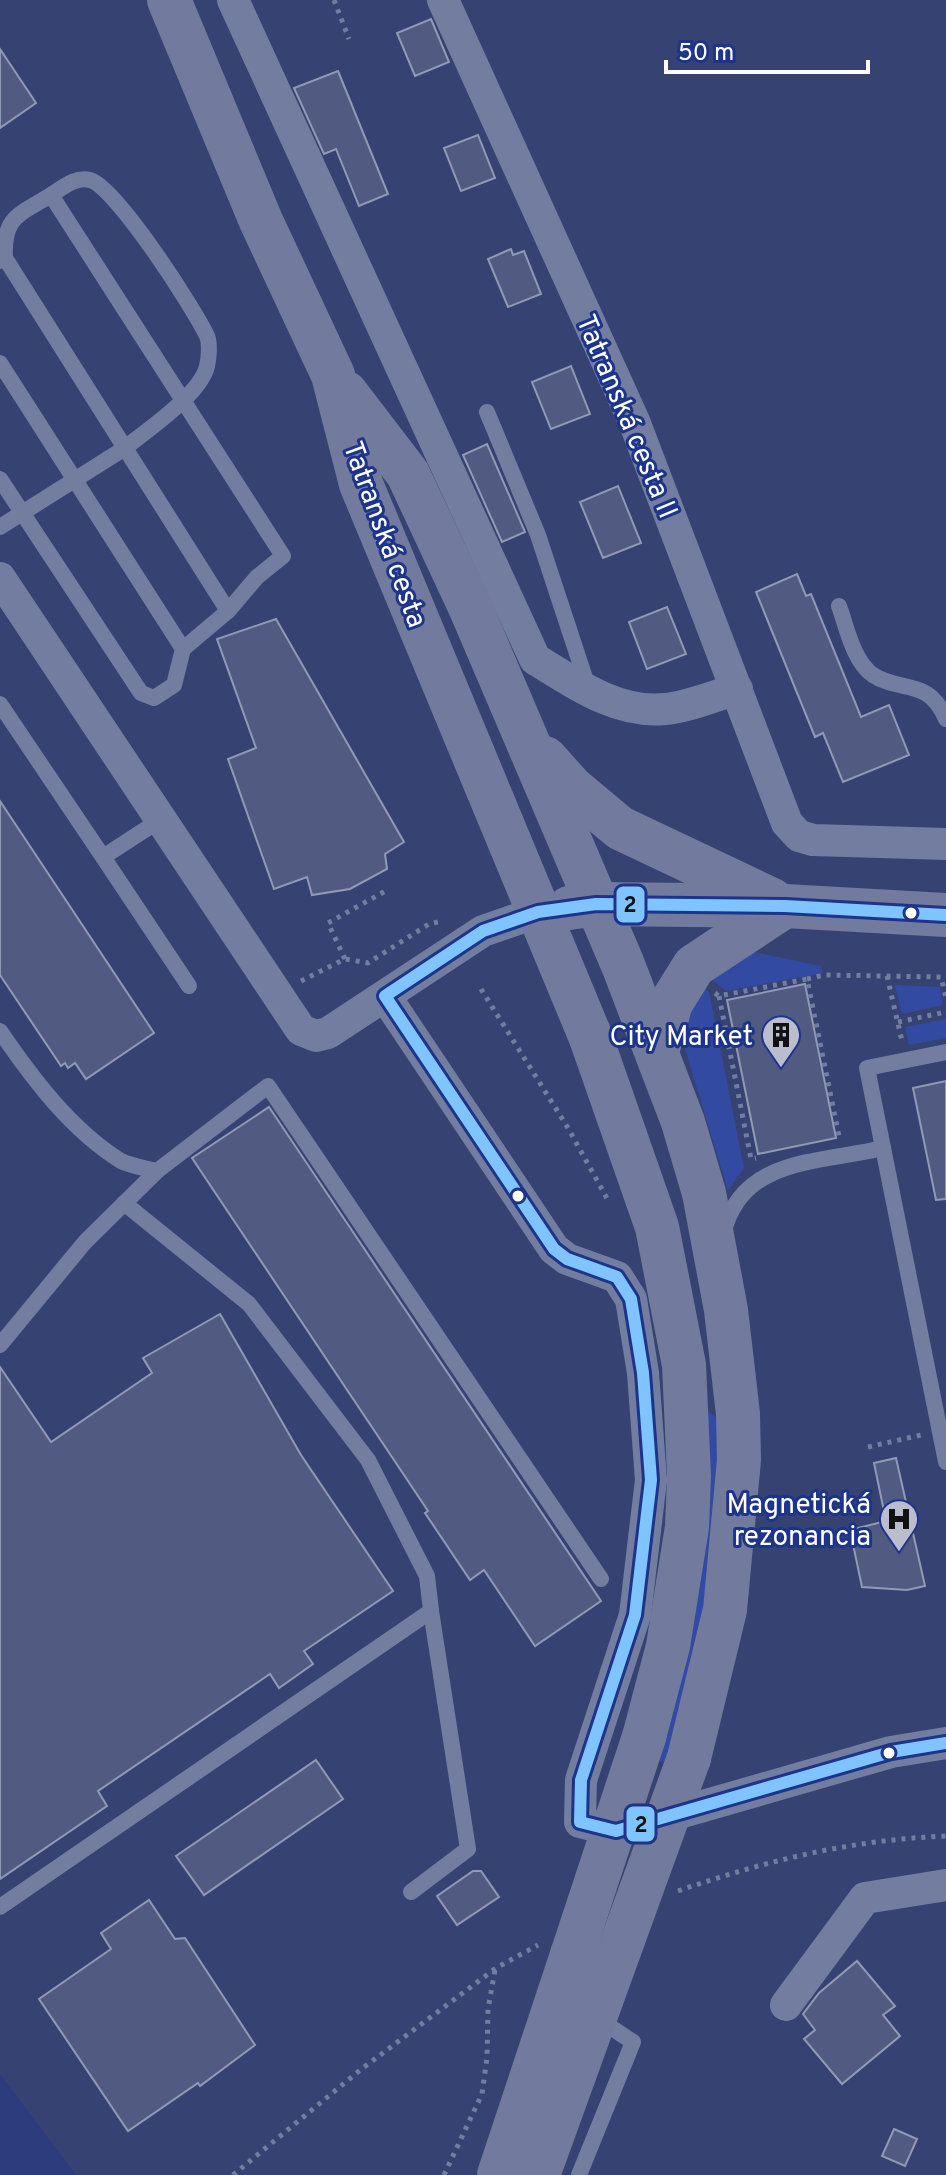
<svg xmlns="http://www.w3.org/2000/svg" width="946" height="2175" font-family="Overpass,sans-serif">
<rect width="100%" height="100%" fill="#364372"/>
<g fill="#334aa2">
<polygon points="749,951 821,966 823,973 726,991 704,973"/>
<polygon points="696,983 709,992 744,1168 728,1190 682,1039"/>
<polygon points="895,985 940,987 943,1005 902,1014"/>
<polygon points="946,1019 946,1038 909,1045 905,1027"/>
<polygon points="707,1410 717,1418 720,1478 709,1608 670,1764 657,1760"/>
</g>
<polygon fill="#2d3c7c" points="0,2074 76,2175 0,2175"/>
<g fill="#515b81" stroke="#9299b5" stroke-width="2">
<polygon points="431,19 449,62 415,76 397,33"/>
<polygon points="0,49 36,103 0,128"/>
<polygon points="338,71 388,194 359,206 336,149 324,154 294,88"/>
<polygon points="478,135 495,178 461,191 444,148"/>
<polygon points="511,249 513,255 524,251 541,294 508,307 488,259"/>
<polygon points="571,366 590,414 551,429 532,382"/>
<polygon points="487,444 525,532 502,542 463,455"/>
<polygon points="618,486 641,543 603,558 580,502"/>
<polygon points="797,574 806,596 811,594 861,717 889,705 909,755 843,782 823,733 815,737 756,592"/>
<polygon points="667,607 686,654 647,669 629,622"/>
<polygon points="276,619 404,842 385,854 387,869 350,889 312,895 307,877 274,889 228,759 256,748 217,639"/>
<polygon points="0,801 154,1033 86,1079 75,1063 68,1068 65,1063 61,1066 0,975"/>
<polygon points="805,984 836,1138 758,1154 727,1000"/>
<polygon points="946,1081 946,1199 936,1200 913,1088"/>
<polygon points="269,1107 601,1601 535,1646 484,1570 470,1580 425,1513 428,1511 192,1158"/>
<polygon points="220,1314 301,1455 393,1591 304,1651 313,1664 279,1688 270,1674 98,1791 107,1806 0,1879 0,1367 51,1442 152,1373 143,1358"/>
<polygon points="896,1458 925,1586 907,1590 862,1587 850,1530 886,1521 874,1463"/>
<polygon points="316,1760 343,1799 204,1895 176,1856"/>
<polygon points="473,1871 481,1871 499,1897 457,1925 437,1896"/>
<polygon points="149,1900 175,1939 185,1938 255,2045 200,2086 198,2083 128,2131 39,1999 111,1949 101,1933"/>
<polygon points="857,1961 895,2006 883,2015 900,2036 842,2084 804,2039 815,2030 803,2014 819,1993"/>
<polygon points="894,2129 917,2139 905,2166 882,2156"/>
</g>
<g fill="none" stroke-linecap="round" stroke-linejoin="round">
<g stroke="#727d9f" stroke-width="5" stroke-dasharray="4 6" stroke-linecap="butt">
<polyline points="334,0 349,39"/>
<polyline points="345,959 328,923 389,889"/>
<polyline points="887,976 902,1041"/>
<polyline points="807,979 824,975 941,977 946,998"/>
<polyline points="301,981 345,959 368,963 429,924 442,921"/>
<polyline points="481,989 568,1128 609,1202"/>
<polyline points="715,993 719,996 807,979 839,1136"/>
<polyline points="719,996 751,1159 756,1158"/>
<polyline points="898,1022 946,1012"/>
<polyline points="868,1447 921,1435"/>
<path d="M678 1891C768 1860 851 1840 946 1836"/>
<polyline points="233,2175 359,2071 496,1968 538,1945"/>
<polyline points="444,2175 482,2094 487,2058 488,2009 495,1970"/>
</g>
<g stroke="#727d9f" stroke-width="16">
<path d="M0 261 5 258C3 216 19 215 51 195L283 556 257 577 228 611"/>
<polyline points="0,363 183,649"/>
<polyline points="487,412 538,535 589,690"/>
<path d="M0 479 141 693 154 698 174 685 183 649 228 611 125 448C147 430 201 394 207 366 209 358 210 343 207 336 194 308 115 186 90 180 76 176 62 188 51 195"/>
<polyline points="0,527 125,448 5,258"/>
<path d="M839 606C847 628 853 661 873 675 900 693 928 677 946 719"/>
<polyline points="0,704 103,857"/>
<polyline points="160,820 103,857 189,986"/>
<path d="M0 1031C32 1078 71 1130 121 1161 131 1166 145 1168 157 1171L268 1086 601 1579"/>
<polyline points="946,1052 867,1068 946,1462"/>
<path d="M724 1231C743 1157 821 1163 883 1148"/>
<polyline points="0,1345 85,1242 157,1171"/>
<polyline points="411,1892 468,1849 431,1611"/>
<polyline points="0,1907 431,1611 427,1576 368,1460 249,1304 124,1203"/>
<polyline points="579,2175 633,2042 597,2018"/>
</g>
<g stroke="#727d9f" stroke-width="32">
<path d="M233 0 535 659C574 683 617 714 665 709 688 707 714 696 737 689"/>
<polyline points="443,0 634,421 787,823 799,836 813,840 946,844"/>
<polyline points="0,578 301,1030 316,1036 328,1033 483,931 538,912"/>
<polyline points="385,996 554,1249 567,1259 617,1277 631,1299 643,1373 651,1480 635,1615 581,1780 580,1822 616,1831 891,1752 946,1743"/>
<polyline points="786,2005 865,1898 946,1885"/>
</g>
<g stroke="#727b9d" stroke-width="44">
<polyline points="169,0 261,221 333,375 361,484 591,1038 657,1227 684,1365 689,1476 687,1527 668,1646 644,1737"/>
<polyline points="346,393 408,474 471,609 623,965 683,1122 704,1193 726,1310 738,1414 739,1460 725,1610 689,1758"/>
<polyline points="545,758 571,787 620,828 772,900"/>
<polyline points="569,908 596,904 785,906 946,915"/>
<polyline points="657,1052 671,1003 694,966 785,906"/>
<polyline points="499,2175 572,1955"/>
<polyline points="538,2175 623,1940"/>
</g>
<g stroke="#727b9d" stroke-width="44">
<polyline points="623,1940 689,1758"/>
<polyline points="572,1955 644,1737"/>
</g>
<g stroke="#1e348b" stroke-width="18">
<polyline id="bus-1" points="946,915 785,906 596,904 538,912 483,931 385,996 554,1249 567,1259 617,1277 631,1299 643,1373 651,1480 635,1615 581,1780 580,1822 616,1831 891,1752 946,1743"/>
</g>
<use href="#bus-1" stroke="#80c4ff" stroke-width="12"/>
</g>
<defs>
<g id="building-pin" transform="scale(2)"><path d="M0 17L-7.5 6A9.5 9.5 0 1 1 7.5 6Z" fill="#b9bdce" stroke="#1e348b"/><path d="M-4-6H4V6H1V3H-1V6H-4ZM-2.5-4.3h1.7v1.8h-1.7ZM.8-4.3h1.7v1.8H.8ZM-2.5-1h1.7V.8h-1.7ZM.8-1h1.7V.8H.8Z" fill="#111"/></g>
<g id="hospital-pin" transform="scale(2)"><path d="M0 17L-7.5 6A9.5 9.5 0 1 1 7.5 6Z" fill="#b9bdce" stroke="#1e348b"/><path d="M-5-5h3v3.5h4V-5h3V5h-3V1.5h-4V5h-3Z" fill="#111"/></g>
</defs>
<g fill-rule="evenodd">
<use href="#building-pin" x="781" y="1035"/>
<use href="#hospital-pin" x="899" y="1519"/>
</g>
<g fill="#fff" stroke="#1e348b" stroke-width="3">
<circle cx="911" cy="913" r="7"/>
<circle cx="518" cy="1196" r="7"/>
<circle cx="889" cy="1753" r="7"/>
</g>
<g text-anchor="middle" stroke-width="6" stroke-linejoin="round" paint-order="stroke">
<g font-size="28" fill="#fff" stroke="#1e348b">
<text transform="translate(628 416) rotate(67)" y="10">Tatranská cesta II</text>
<text transform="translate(386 534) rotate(70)" y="10">Tatranská cesta</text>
</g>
<g font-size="28" fill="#fff" stroke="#1e348b" text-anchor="end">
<text x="753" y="1045">City Market</text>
<text x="871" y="1513">Magnetická<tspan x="871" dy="32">rezonancia</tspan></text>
</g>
</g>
<g stroke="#1e348b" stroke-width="3">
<rect x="615" y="885" width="31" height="39" rx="8" fill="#80c4ff"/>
<rect x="625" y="1805" width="31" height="38" rx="8" fill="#80c4ff"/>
</g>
<g font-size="22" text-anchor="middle" font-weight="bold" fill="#111">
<text x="630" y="912">2</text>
<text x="641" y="1832">2</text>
</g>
<path d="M666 60v12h202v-12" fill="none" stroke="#ffffff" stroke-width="4"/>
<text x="678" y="60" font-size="24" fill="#ffffff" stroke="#1e348b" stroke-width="6" paint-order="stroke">50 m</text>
</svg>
